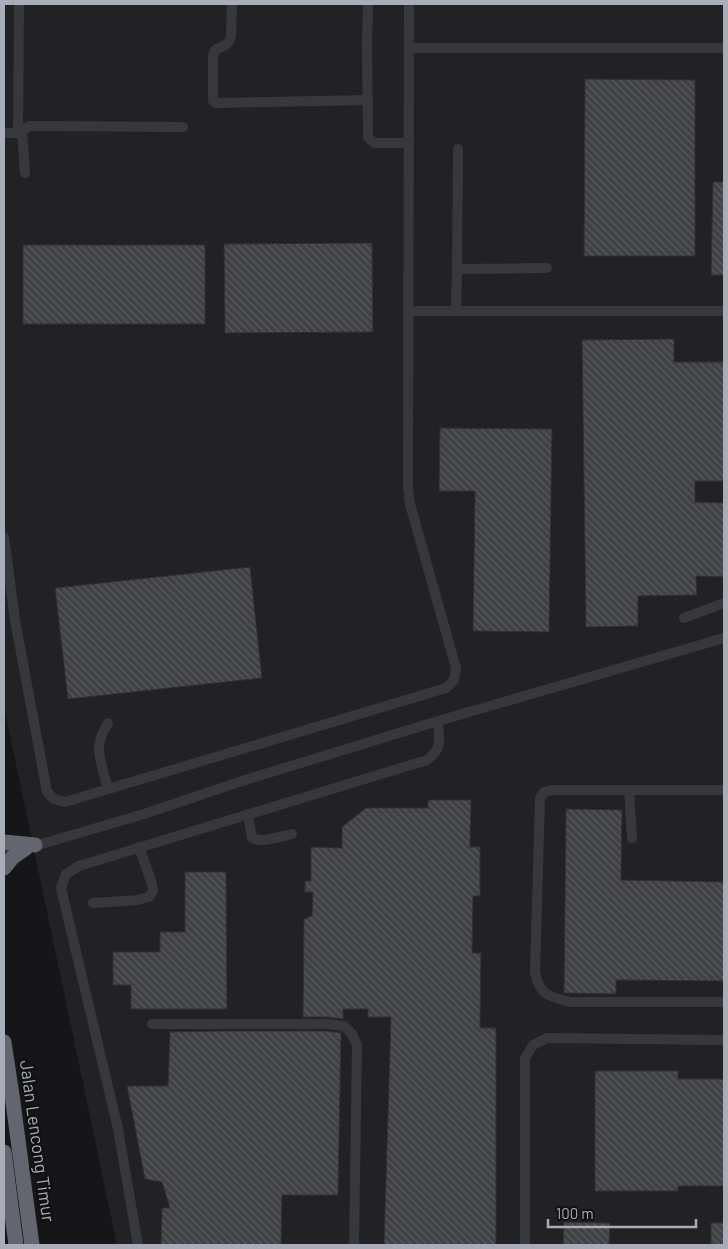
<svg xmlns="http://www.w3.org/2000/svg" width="728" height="1249" font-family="Barlow,sans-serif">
<defs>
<pattern id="building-back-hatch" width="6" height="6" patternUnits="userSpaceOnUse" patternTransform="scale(1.25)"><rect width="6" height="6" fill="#404145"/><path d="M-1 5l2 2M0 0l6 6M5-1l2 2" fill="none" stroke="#595a5e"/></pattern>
</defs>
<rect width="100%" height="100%" fill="#161618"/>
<polygon fill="#222225" points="4,4 724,4 724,1245 117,1245 4,707"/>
<g fill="url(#building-back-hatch)" stroke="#303034">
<polygon points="585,79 695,80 695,256 584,256"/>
<polygon points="713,182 724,182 724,275 711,275"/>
<polygon points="372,243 373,332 225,333 224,244"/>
<rect x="23" y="245" width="182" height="79"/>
<polygon points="674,339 674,362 724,362 724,481 695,481 695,502 724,503 724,577 696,576 697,595 638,596 638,626 586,627 582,340"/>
<polygon points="440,428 552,429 549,632 473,631 475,491 439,491"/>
<polygon points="250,567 262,678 68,699 55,588"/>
<polygon points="428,800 471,800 470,847 480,847 480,896 473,896 472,953 481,953 480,1028 496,1028 496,1245 384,1245 391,1017 368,1017 368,1009 343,1009 343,1019 327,1017 303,1017 304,919 312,916 313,892 305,892 305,881 311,881 311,847 342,848 342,827 366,808 428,808"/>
<polygon points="566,809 622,810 621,880 724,882 724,981 616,980 616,994 564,993"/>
<polygon points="185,872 226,872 227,1009 131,1009 131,985 113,985 113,952 160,952 160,932 185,932"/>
<polygon points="221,1031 327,1031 341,1033 338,1195 282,1195 281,1245 161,1245 162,1208 170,1208 162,1182 145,1179 127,1086 168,1086 170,1032"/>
<polygon points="595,1071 678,1071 678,1079 724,1079 724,1186 678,1186 678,1191 595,1191"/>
<polygon points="564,1222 610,1223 609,1245 563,1245"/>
<rect x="711" y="1223" width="13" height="22"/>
</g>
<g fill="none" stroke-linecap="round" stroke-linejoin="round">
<g stroke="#37383d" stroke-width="10">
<path d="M232 4 231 36C229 45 223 46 215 50L213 56V101L216 103 368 100"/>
<polyline points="368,4 367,44 368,137 372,141 375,143 409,143"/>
<polyline points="409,48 724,48"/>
<polyline points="22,130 25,173"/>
<polyline points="4,133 18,133 29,126 42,126 183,127"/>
<polyline points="18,133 19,4"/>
<polyline points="457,269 458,149"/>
<polyline points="408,311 724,311"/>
<polyline points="456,311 457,269 547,268"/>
<polyline points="4,537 15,620 47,792 54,799 65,802 446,688 454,680 456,668 410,504 408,488 409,4"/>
<polyline points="684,618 724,603"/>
<path d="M108 723C104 730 100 737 99 745 98 759 105 776 108 789"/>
<polyline points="629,790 632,838"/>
<path d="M724 790H551L544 792 540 798 535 972C540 996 548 996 570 1002H724"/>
<path d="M248 814 252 838C263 843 279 837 292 834"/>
<polyline points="4,855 144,814 242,781 438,721 724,638"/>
<polyline points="93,903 138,900 149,897 153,891 152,884 139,847"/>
<polyline points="152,1024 327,1024 344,1026 352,1034 357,1045 354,1245"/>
<path d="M138 1245 118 1129 61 888 66 874 79 866 427 760C443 748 439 740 438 721"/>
<polyline points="525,1245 525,1058 533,1045 547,1038 724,1040"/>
</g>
<g stroke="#63666e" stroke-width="15">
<polyline points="4,842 35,845"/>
<polyline points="4,868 13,857 26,848"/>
<polyline points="4,1042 12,1095 32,1245"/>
<polyline points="4,1152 16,1245"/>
</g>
</g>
<g text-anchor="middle" stroke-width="4.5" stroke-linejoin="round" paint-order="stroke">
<g font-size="18" fill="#a8adb8" stroke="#111113">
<text transform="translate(37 1141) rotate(82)" y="6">Jalan Lencong Timur</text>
</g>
</g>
<rect width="728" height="1249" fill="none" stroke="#a8adb8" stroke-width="10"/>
<path d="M548 1219v8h148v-8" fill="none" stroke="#a8adb8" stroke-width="2.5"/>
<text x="556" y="1219" font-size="15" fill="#a8adb8" stroke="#111113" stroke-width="4" paint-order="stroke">100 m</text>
</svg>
